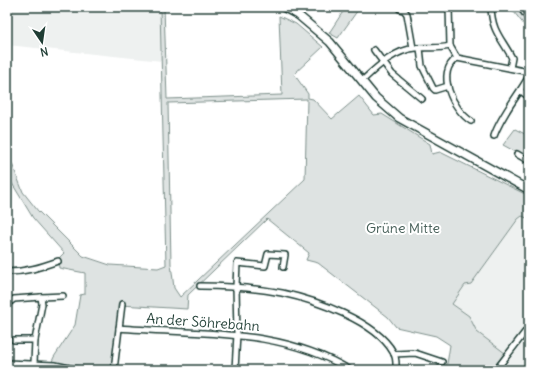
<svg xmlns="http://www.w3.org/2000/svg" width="536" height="377" font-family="Delius,sans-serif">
<rect width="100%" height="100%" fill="#fff"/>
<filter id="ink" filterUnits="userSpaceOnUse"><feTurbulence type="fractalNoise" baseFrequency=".025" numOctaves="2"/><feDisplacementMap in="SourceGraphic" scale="8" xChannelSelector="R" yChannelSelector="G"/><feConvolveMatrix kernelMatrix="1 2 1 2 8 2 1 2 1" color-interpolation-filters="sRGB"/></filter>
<g filter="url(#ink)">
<g fill="#eef1f0">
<polygon points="7,7 160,7 162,61 7,45"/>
<polygon points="522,216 529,219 529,323 505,353 477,332 469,316 452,304 465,285 471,284 518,219"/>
<polygon points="529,335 529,370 502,370"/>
</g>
<g fill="#dee3e2" stroke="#7e908b" fill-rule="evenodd">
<path d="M160 7H164L167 99 282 95 279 16 296 24 323 47 294 74 308 94V98L313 99 332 119 359 96 374 115 382 114 430 144 432 154 440 152 529 196V219L522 216 518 219 471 284 465 285 452 304 469 316 477 332 505 353 491 370H435L436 367 442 363 447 364 450 345 436 336 396 327 388 317 318 263 306 260 309 253 267 219 188 295 187 309 120 305 112 370H48L54 357 75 325 80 295 85 294V273L59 268 58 259 64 253 33 218 7 175V151L23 192 38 211 83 256 110 265 158 268 166 265ZM307 99 305 179 180 297 174 288 171 264 168 103Z"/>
<polygon points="346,7 360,7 338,38 329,33"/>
<polygon points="510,7 529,7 529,31"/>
<polygon points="515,129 529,136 529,159 503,145"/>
</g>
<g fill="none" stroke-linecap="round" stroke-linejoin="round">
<g stroke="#1f3d34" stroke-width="8">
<g id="street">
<polyline points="449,7 450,46"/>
<path d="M491 7C492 32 501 37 512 58L510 68"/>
<polyline points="520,7 529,19"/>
<polyline points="400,9 404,10 407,14 413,48"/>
<polyline points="450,46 457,58 529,72"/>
<polyline points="420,48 422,66 433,88 435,90 448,86"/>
<polyline points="374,50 392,74 422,99"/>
<path d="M457 58C435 72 453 110 471 121"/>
<path d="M362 81C377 67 394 50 416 48 428 47 439 49 450 46"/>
<polyline points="521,91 529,97"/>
<path d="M494 136C501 115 518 96 529 76"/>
<polyline points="517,154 529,161"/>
<path d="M7 272C26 272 41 267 58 261"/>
<path d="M200 286C228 286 255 288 282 293 315 300 376 321 393 352 397 358 396 364 396 370"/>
<polyline points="41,297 63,296"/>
<polyline points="10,302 14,299 41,297 42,304 35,340 34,363"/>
<path d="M119 328C198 335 279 327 350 370"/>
<polyline points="14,340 35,340"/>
<polyline points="394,354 415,353 442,362"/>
<polyline points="7,363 55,365 79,370"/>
<polyline points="114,370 122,304"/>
<polyline points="235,370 237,334 236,286 237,263 265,266 268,254 285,255 283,267"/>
<polyline points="496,370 529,327"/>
</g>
</g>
<g stroke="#1f3d34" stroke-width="10">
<polyline id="secondary" points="283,7 298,15 330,42 376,98 399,118 529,190"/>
</g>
<use href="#street" stroke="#fff" stroke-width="5"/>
<use href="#secondary" stroke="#fff" stroke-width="7"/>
</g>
</g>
<g text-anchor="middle" stroke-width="4" stroke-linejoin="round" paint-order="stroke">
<g font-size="14" fill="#455e57" stroke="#fff">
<text x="403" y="233">Grüne Mitte</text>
</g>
<g font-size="14" fill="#1f3d34" stroke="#fff">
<text transform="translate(203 322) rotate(4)" y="5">An der Söhrebahn</text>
</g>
</g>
<rect width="536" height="377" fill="none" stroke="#fff" stroke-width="24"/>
<rect x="12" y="12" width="512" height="353" fill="none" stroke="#1f3d34" stroke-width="1.5" filter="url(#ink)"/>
<g transform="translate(42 42) rotate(167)" stroke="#ffffff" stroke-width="3" paint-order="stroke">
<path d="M0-3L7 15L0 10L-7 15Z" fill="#1f3d34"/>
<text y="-6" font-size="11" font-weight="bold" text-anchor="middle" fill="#1f3d34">N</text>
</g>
</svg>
